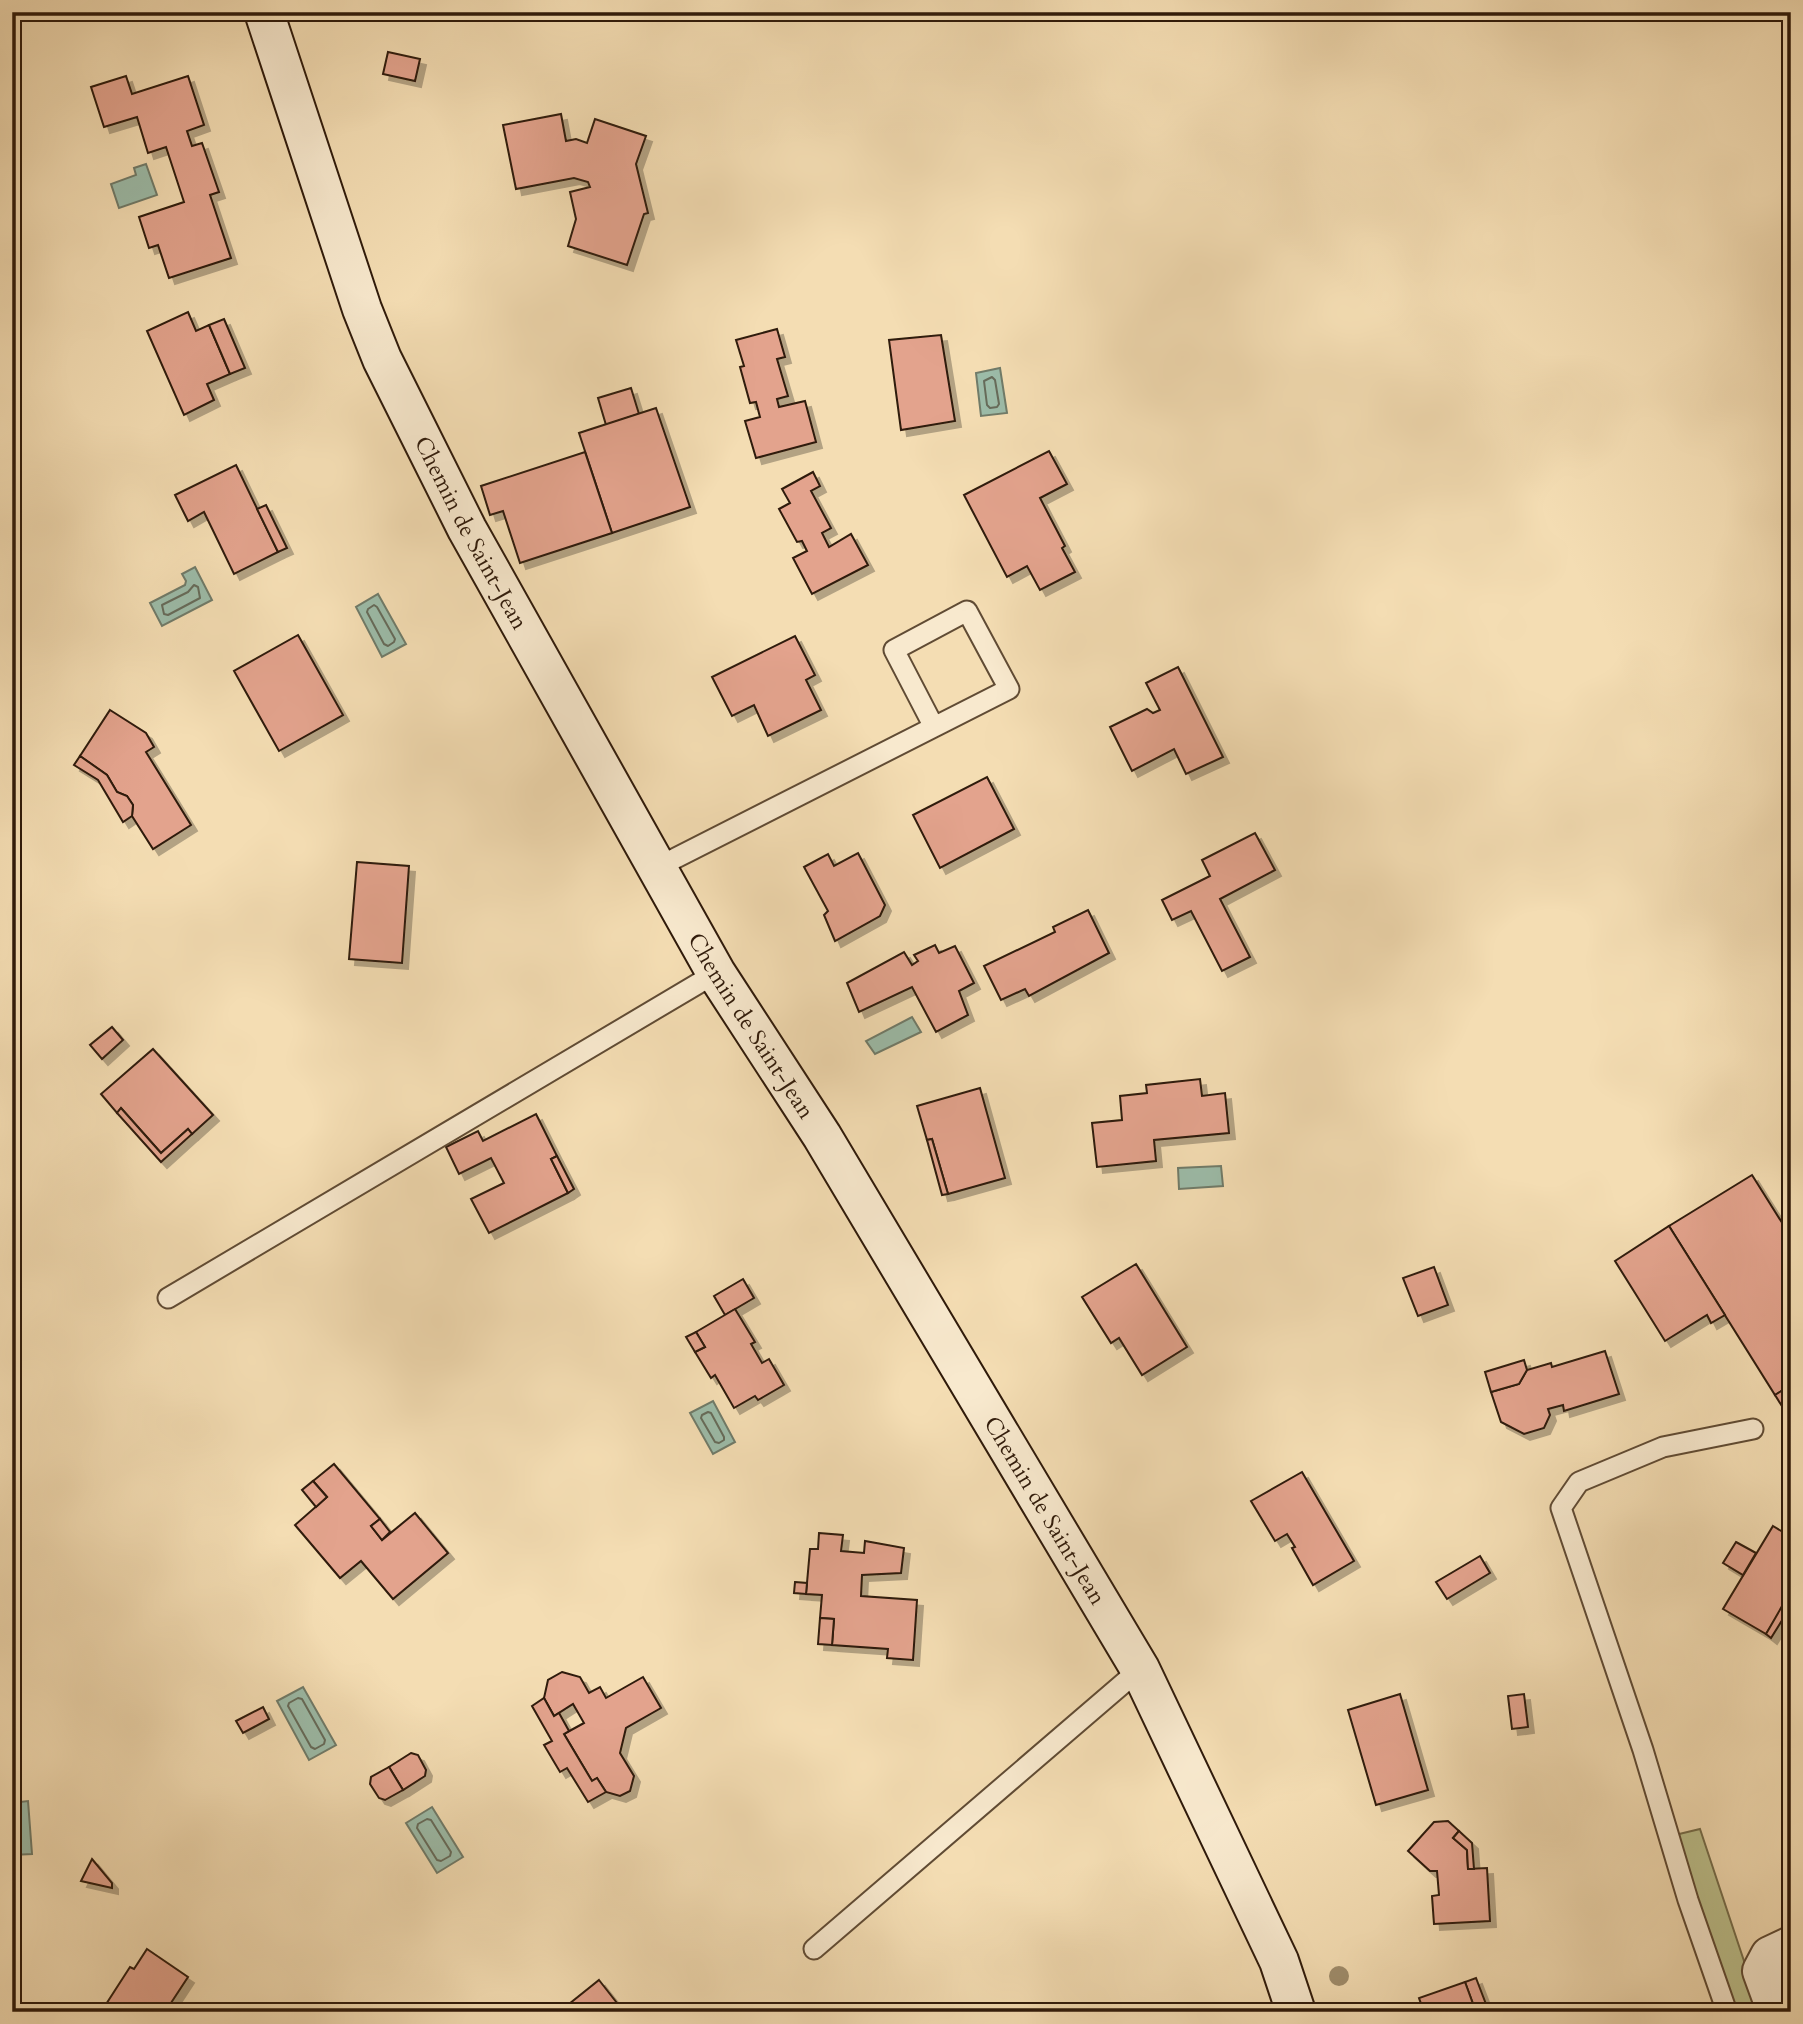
<svg xmlns="http://www.w3.org/2000/svg" width="1803" height="2024" font-family="Cardo,serif">
<defs>
<filter id="shadow"><feDropShadow dx="6" dy="6" stdDeviation="0" flood-color="#0004"/></filter>
</defs>
<rect width="100%" height="100%" fill="#f4ddb3"/>
<filter id="stains"><feTurbulence type="fractalNoise" baseFrequency=".00286" numOctaves="4"/><feColorMatrix values="0 0 0 0 .2 0 0 0 0 .09 0 0 0 0 .02 0 0 0 .5 -.17"/></filter>
<radialGradient id="worn" r=".72"><stop offset=".6" stop-color="#630" stop-opacity="0"/><stop offset="1" stop-color="#630" stop-opacity=".3"/></radialGradient>
<polygon fill="#bcc08c" stroke="#766d4b" stroke-width="2" points="1700,1829 1761,2012 1737,2012 1675,1835"/>
<g fill="#9cbca9" stroke="#707b69" stroke-width="2">
<polygon points="146,164 157,195 119,208 111,184 136,175 134,168"/>
<polygon points="1000,368 1007,413 981,416 976,373"/>
<polygon points="195,567 212,600 162,626 150,603 185,585 186,581 182,574"/>
<polygon points="378,594 406,644 382,657 356,607"/>
<polygon points="912,1017 921,1032 875,1054 866,1041"/>
<polygon points="1221,1166 1223,1186 1179,1189 1178,1168"/>
<polygon points="713,1401 735,1442 713,1454 690,1413"/>
<polygon points="303,1687 336,1745 309,1760 277,1701"/>
<polygon points="28,1801 32,1854 12,1855 12,1803"/>
<polygon points="432,1807 463,1857 437,1873 406,1823"/>
</g>
<g fill="none" stroke-linecap="round" stroke-linejoin="round">
<g stroke="#666b5a" stroke-width="2">
<polygon points="992,377 995,380 999,404 997,407 990,408 987,405 984,381"/>
<polygon points="194,585 198,587 200,598 168,615 164,614 162,605 188,592"/>
<polygon points="374,605 377,607 395,639 394,642 388,646 384,644 367,612 368,609"/>
<polygon points="708,1412 711,1413 724,1437 724,1440 719,1443 715,1442 701,1418 702,1415"/>
<polygon points="298,1698 302,1699 325,1740 324,1744 315,1749 311,1747 288,1706 289,1703"/>
<polygon points="427,1819 431,1820 451,1852 450,1856 441,1861 437,1860 417,1828 418,1824"/>
</g>
</g>
<g fill="#e3a38d" stroke="#2f1a0a" stroke-width="2" filter="url(#shadow)">
<polygon points="388,52 420,59 415,81 383,74"/>
<polygon points="126,76 132,94 188,76 204,125 187,131 192,146 202,143 219,192 210,195 231,258 169,278 158,245 149,248 139,217 184,202 166,147 148,153 137,117 104,127 91,87"/>
<polygon points="561,114 566,141 576,139 587,143 595,119 646,136 636,164 648,213 644,214 627,265 568,246 576,219 570,192 590,187 588,182 574,178 516,189 503,125"/>
<polygon points="188,312 196,331 209,325 230,374 207,384 214,400 184,415 147,331"/>
<polygon points="224,319 245,368 230,374 209,325"/>
<polygon points="777,329 785,357 777,359 788,396 777,399 779,407 805,401 816,442 756,458 745,421 760,417 756,402 750,403 740,367 744,366 736,340"/>
<polygon points="941,335 955,421 901,430 889,340"/>
<polygon points="631,388 639,414 606,425 598,398"/>
<polygon points="656,408 690,507 612,533 579,433"/>
<polygon points="1049,451 1067,484 1040,498 1065,546 1062,548 1075,572 1040,590 1027,566 1007,577 964,495"/>
<polygon points="585,452 612,533 520,563 503,511 490,515 481,486"/>
<polygon points="236,465 278,552 234,574 204,512 188,521 175,495"/>
<polygon points="813,472 820,486 811,491 831,528 822,533 829,547 851,534 868,565 812,594 793,558 807,551 802,541 797,542 779,509 790,503 782,489"/>
<polygon points="266,505 287,548 278,552 257,509"/>
<polygon points="298,635 343,715 279,751 234,671"/>
<polygon points="795,636 815,675 806,680 821,710 768,736 754,705 732,716 712,677"/>
<polygon points="1178,667 1223,757 1186,774 1174,749 1132,771 1110,727 1147,709 1153,713 1160,710 1146,683"/>
<polygon points="110,710 146,733 154,747 146,752 191,825 153,849 132,816 133,805 127,796 117,792 107,775 80,756"/>
<polygon points="80,756 107,775 117,792 127,796 133,805 132,816 123,822 98,780 74,765"/>
<polygon points="987,777 1014,829 940,868 913,815"/>
<polygon points="1255,833 1275,870 1220,899 1250,957 1222,971 1191,911 1172,920 1162,900 1210,876 1202,860"/>
<polygon points="858,853 885,905 880,916 835,941 824,915 828,911 804,867 828,854 834,866"/>
<polygon points="357,862 409,866 402,963 349,959"/>
<polygon points="1088,910 1109,953 1029,996 1025,989 1001,1000 984,966 1055,932 1053,927"/>
<polygon points="935,945 939,953 955,946 974,983 959,991 968,1015 936,1032 912,987 859,1012 847,983 904,952 912,965 918,961 914,955"/>
<polygon points="112,1027 123,1040 102,1059 90,1045"/>
<polygon points="153,1049 213,1115 192,1134 188,1129 161,1153 121,1108 117,1113 101,1094"/>
<polygon points="1200,1079 1202,1096 1225,1093 1229,1133 1154,1140 1156,1161 1097,1167 1092,1123 1122,1120 1120,1096 1147,1093 1146,1085"/>
<polygon points="980,1088 1005,1178 948,1194 932,1139 927,1140 917,1106"/>
<polygon points="121,1108 161,1153 188,1129 192,1134 161,1162 117,1113"/>
<polygon points="536,1114 557,1156 551,1159 568,1193 489,1233 471,1199 504,1183 491,1158 459,1174 446,1147 478,1131 483,1141"/>
<polygon points="932,1139 948,1194 942,1195 927,1140"/>
<polygon points="557,1156 574,1189 568,1193 551,1159"/>
<polygon points="1752,1175 1791,1237 1791,1385 1775,1395 1669,1226"/>
<polygon points="1669,1226 1725,1315 1711,1323 1707,1315 1665,1341 1615,1261"/>
<polygon points="1136,1264 1187,1347 1142,1375 1119,1338 1111,1343 1082,1297"/>
<polygon points="1434,1267 1448,1305 1418,1316 1403,1278"/>
<polygon points="743,1279 754,1298 725,1315 714,1296"/>
<polygon points="735,1309 755,1342 751,1344 762,1363 769,1359 784,1385 758,1400 755,1396 734,1408 715,1375 711,1378 695,1352 705,1347 696,1332"/>
<polygon points="696,1332 705,1347 695,1352 686,1337"/>
<polygon points="1605,1351 1619,1394 1564,1411 1563,1405 1548,1409 1550,1415 1544,1428 1524,1434 1501,1422 1491,1392 1519,1384 1527,1370 1551,1363 1552,1367"/>
<polygon points="1524,1360 1527,1370 1519,1384 1491,1392 1485,1372"/>
<polygon points="1791,1385 1791,1418 1790,1419 1775,1395"/>
<polygon points="334,1464 380,1519 371,1526 382,1540 415,1513 448,1553 393,1599 361,1561 340,1578 295,1525 327,1497 313,1481"/>
<polygon points="1302,1472 1354,1561 1313,1585 1292,1548 1295,1547 1287,1534 1275,1541 1251,1501"/>
<polygon points="313,1481 327,1497 316,1507 302,1490"/>
<polygon points="380,1519 390,1532 382,1540 371,1526"/>
<polygon points="1773,1526 1791,1537 1791,1595 1766,1634 1723,1609"/>
<polygon points="819,1533 843,1535 841,1551 864,1553 865,1541 904,1548 901,1573 862,1575 861,1596 917,1600 913,1660 887,1658 888,1649 832,1645 834,1619 820,1618 822,1595 806,1594 810,1549 818,1549"/>
<polygon points="1736,1542 1756,1553 1743,1575 1723,1563"/>
<polygon points="1480,1556 1490,1573 1447,1599 1436,1582"/>
<polygon points="795,1582 807,1583 806,1594 794,1593"/>
<polygon points="1789,1594 1791,1606 1771,1638 1766,1634"/>
<polygon points="820,1618 834,1619 832,1645 818,1644"/>
<polygon points="562,1672 580,1677 589,1693 600,1687 606,1698 643,1677 661,1708 626,1728 620,1753 634,1776 630,1791 620,1796 606,1792 597,1778 592,1781 564,1734 584,1723 573,1704 554,1716 544,1698 548,1680"/>
<polygon points="1400,1694 1428,1790 1376,1805 1348,1710"/>
<polygon points="1524,1694 1528,1727 1512,1729 1508,1696"/>
<polygon points="544,1698 554,1716 559,1713 569,1731 564,1734 592,1781 597,1778 606,1792 588,1802 567,1768 560,1772 544,1745 552,1741 532,1706"/>
<polygon points="263,1707 269,1719 243,1733 236,1721"/>
<polygon points="411,1753 418,1755 426,1770 425,1776 403,1790 389,1767"/>
<polygon points="389,1767 403,1790 385,1800 379,1798 370,1784 371,1777"/>
<polygon points="1791,1809 1791,1857 1786,1857 1783,1810"/>
<polygon points="1448,1821 1459,1831 1453,1838 1467,1850 1468,1869 1487,1868 1490,1921 1434,1924 1432,1896 1439,1895 1437,1871 1430,1871 1408,1851 1434,1822"/>
<polygon points="1459,1831 1472,1843 1474,1869 1468,1869 1467,1850 1453,1838"/>
<polygon points="92,1859 112,1883 112,1888 81,1881"/>
<polygon points="147,1949 188,1977 165,2012 101,2012 130,1967 134,1969"/>
<polygon points="1476,1978 1489,2012 1476,2012 1465,1982"/>
<polygon points="599,1980 624,2012 559,2012"/>
<polygon points="1465,1982 1476,2012 1424,2012 1419,1998"/>
</g>
<g fill="none" stroke-linecap="round" stroke-linejoin="round">
<g stroke="#604b34" stroke-width="23">
<g id="lane">
<polyline points="658,867 1009,689 967,611 894,650 934,727"/>
<polyline points="168,1298 716,973"/>
<polyline points="814,1949 1140,1669"/>
<polyline points="1727,2012 1688,1900 1643,1750 1561,1508 1579,1482 1663,1447 1753,1429"/>
</g>
</g>
<g stroke="#604b34" stroke-width="42">
<polyline id="street" points="1777,2012 1762,1971 1770,1956 1791,1946"/>
</g>
<g stroke="#2f1a0a" stroke-width="42">
<g id="secondary">
<path id="s1" d="M264 12 362 309 382 359 467 529 716 973 822 1136 1140 1669 1279 1961 1296 2012"/>
</g>
</g>
<use href="#lane" stroke="#f8e9ce" stroke-width="19"/>
<use href="#street" stroke="#f8e9ce" stroke-width="38"/>
<use href="#secondary" stroke="#f8e9ce" stroke-width="38"/>
</g>
<circle fill="#9f8d6c" cx="1339" cy="1976" r="10"/>
<g text-anchor="middle" stroke-width="6" stroke-linejoin="round" paint-order="stroke">
<g font-size="23" fill="#2f1a0a" stroke="#f8e9ce">
<text dy="8" stroke="none"><textPath href="#s1" startOffset="562">Chemin de Saint-Jean</textPath></text>
<text dy="8" stroke="none"><textPath href="#s1" startOffset="1129">Chemin de Saint-Jean</textPath></text>
<text dy="8" stroke="none"><textPath href="#s1" startOffset="1696">Chemin de Saint-Jean</textPath></text>
</g>
</g>
<rect width="1803" height="2024" fill="none" stroke="#f4ddb3" stroke-width="42"/>
<rect x="14" y="14" width="1775" height="1996" fill="none" stroke="#2f1a0a" stroke-width="3.5"/>
<rect x="21" y="21" width="1761" height="1982" fill="none" stroke="#2f1a0a" stroke-width="2"/>
<rect width="100%" height="100%" filter="url(#stains)"/>
<rect width="100%" height="100%" fill="url(#worn)"/>
</svg>
